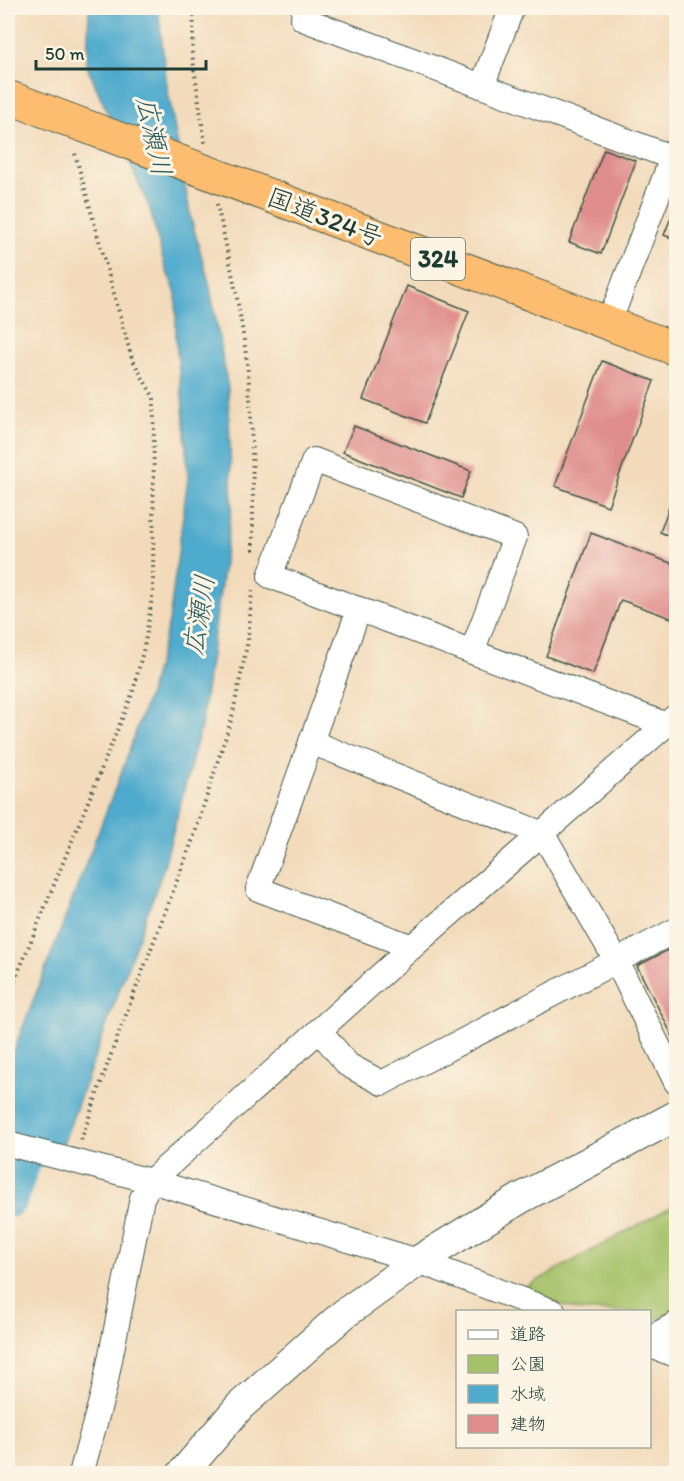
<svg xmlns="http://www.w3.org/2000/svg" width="684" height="1481" font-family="Itim,'Klee One',sans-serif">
<rect width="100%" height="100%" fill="#fcf5e5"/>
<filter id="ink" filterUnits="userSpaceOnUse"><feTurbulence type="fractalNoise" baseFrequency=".0167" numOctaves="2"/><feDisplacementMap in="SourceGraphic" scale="12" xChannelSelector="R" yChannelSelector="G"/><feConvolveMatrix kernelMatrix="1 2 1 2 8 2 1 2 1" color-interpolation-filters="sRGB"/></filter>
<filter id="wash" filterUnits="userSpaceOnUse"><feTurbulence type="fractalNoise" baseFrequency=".008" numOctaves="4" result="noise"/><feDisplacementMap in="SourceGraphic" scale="24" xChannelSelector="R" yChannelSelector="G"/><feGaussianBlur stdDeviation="1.35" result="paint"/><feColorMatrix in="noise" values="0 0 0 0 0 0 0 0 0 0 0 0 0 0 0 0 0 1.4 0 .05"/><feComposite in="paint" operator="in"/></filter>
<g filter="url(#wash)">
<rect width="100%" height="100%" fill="#f2daba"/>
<polygon fill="#a5c168" stroke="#627f4e" stroke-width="1.5" points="676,1204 676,1309 650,1323 650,1312 580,1311 520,1290"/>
<polygon fill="#4fabcd" stroke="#377480" stroke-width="1.5" points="89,8 158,8 167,86 191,219 209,282 228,388 232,506 201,726 163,870 62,1147 8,1132 8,1066 123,768 149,694 169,622 188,477 183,406 176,343 176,293 165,267 150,209 87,66"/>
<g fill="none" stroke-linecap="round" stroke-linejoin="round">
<polyline stroke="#4fabcd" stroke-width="40" points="8,1198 40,1108"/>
</g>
<g id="blocks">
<g fill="#df8d8c">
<polygon points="604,149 636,161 601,254 569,242"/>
<polygon points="676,205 676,240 664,235"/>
<polygon points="407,286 469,311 425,423 363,399"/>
<polygon points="602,361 654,381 608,506 555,486"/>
<polygon points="354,426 471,471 461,498 343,452"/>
<polygon points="676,488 676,539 660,532"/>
<polygon points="591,533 676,565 676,620 621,600 593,674 546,656"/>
<polygon points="676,946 676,1043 637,966"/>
</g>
</g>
</g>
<g filter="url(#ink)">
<use href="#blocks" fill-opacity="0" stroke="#3f5548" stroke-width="1.5"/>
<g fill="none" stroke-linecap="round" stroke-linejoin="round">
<g stroke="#3f5548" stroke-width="26">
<g id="minor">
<polyline points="304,8 303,19 676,159"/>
<polyline points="482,86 512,8"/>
<polyline points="609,323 672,158"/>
<polyline points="359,609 258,889 412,947"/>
<polyline points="472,652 515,537 314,460 270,576 667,725"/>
<polyline points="311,742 543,834 616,960 676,1082"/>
<polyline points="319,1030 348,1065 382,1083 676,930"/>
<polyline points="8,1144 151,1181 418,1261 554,1312"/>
<polyline points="650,1338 676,1324"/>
<polyline points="650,1346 676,1355"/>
<polyline points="81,1474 104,1390 142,1198 151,1181 412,947 676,716"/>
</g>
</g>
<g stroke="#3f5548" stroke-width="32">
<polyline id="tertiary" points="182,1474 240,1406 344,1314 418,1261 521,1198 676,1116"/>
</g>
<g stroke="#3f5548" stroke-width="35">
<polyline id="trunk" points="8,97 676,349"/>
</g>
<g stroke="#3f5548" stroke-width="4" stroke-dasharray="1.5 4.5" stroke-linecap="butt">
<polyline points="194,16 192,53 205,144"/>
<path d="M217 204C230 263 244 323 249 384 253 440 253 497 253 553"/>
<polyline points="8,997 133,692 145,643 153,591 154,398 132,359 74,150"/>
<polyline points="81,1140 114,1046 194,836 232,717 248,641 252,591"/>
</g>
<use href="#minor" stroke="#fff" stroke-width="24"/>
<use href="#tertiary" stroke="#fff" stroke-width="30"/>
<use href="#trunk" stroke="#fcbd6f" stroke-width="33"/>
</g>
</g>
<g text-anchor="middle" stroke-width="6" stroke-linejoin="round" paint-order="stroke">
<rect fill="#fcf5e5" stroke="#617469" stroke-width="1.5" x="411" y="238" width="54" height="42" rx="4.5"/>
<g font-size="24" font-weight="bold" fill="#1f3d34">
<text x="438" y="267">324</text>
</g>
<g font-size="26" fill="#1f3d34" stroke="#fcf5e5">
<text transform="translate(325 217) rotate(21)" y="9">国道324号</text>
</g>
<g font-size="27" font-style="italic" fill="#2d5e62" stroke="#fcf5e5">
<text transform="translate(154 136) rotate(78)" y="9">広瀬川</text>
<text transform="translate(199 615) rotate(-81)" y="9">広瀬川</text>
</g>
</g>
<rect width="684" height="1481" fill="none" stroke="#fcf5e5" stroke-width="30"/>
<rect x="456" y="1310" width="195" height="138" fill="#fcf5e5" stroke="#a4ab9e" stroke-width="1.5"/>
<rect x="468" y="1330" width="30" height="9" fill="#ffffff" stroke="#a4ab9e" stroke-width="1.5"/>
<text x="510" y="1340" font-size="18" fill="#1f3d34">道路</text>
<rect x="468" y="1355" width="30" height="18" fill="#a5c168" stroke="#a4ab9e" stroke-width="1.5"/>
<text x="510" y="1370" font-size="18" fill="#1f3d34">公園</text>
<rect x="468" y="1385" width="30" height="18" fill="#4fabcd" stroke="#a4ab9e" stroke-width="1.5"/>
<text x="510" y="1400" font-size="18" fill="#1f3d34">水域</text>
<rect x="468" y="1415" width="30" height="18" fill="#df8d8c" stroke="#a4ab9e" stroke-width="1.5"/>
<text x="510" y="1430" font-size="18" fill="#1f3d34">建物</text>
<path d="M36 60v9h170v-9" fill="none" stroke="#1f3d34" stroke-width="3"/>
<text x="45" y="60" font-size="18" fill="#1f3d34" stroke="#fcf5e5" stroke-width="4.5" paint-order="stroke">50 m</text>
</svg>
